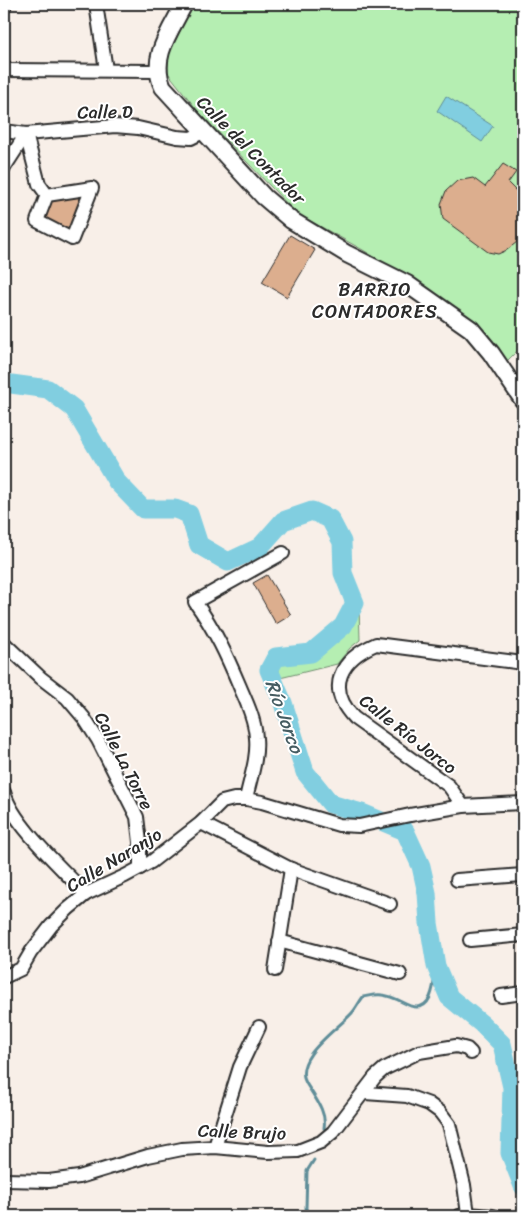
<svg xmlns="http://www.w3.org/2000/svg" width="527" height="1220" font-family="Sriracha,sans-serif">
<rect width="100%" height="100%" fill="#f8efe8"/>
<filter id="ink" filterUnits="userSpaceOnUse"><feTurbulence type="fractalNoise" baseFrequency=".02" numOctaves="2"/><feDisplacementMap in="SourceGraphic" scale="10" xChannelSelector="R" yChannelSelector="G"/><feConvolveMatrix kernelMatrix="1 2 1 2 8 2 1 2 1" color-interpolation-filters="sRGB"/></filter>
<g filter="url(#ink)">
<g fill="#b5eeb2" stroke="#708c6e">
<polygon points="193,4 523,4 523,345 506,362 481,329 459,310 363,250 296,213 198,111 168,73 168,56"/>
<polygon points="359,604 360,640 350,648 337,664 280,678 278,665 281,661 312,658 347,627"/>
</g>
<polygon fill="#81cee0" stroke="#5f8d98" points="446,96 493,126 482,142 437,111"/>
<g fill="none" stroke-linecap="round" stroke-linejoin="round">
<g stroke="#5f8d98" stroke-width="3">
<path d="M324 1128C327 1111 314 1097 306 1083 292 1058 338 1029 352 1013 356 1009 359 1002 363 997 369 996 376 994 382 995 393 996 401 1002 411 1006 434 1013 434 980 436 966"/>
<polyline points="308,1216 306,1208 307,1171 314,1160"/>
</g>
<polyline stroke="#81cee0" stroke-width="19" points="4,383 48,389 74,409 117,482 143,509 175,509 189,514 199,545 228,562 260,547 283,521 312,511 330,519 342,542 343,573 355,603 343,626 311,653 276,657 269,670 283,703 305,772 331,804 362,813 405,831 421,866 427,893 429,923 436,966 449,997 482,1024 502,1044 512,1087 510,1153 523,1186"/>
</g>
<g fill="#dcae8e" stroke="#2b2b2b">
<polygon points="503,164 516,172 508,183 520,195 523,205 523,213 520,215 522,227 517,242 507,250 498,254 488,252 443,219 441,204 446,191 457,181 473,178 485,187"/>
<polygon points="87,193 71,235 41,220 49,197"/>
<polygon points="290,235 315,250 287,297 262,282"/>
<polygon points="267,575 291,615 276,624 253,583"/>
</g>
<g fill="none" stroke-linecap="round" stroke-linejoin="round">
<g stroke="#2b2b2b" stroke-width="16">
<g id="minor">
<polyline points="96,4 106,70"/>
<polyline points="4,7 5,4"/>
<polyline points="4,70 157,71"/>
<polyline points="4,131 26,134 115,126 138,128 177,137 191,138 205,131"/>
<polyline points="26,134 39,184 47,195 92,188 72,239 37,221 47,195"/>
<polyline points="4,168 26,134"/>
<polyline points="4,643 41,678 67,698 84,718 98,740 137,817 140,842 140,868"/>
<path d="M4 792C12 824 63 869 86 894"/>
<path d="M246 799C250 779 258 758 256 738 255 720 247 703 240 687 227 656 215 630 195 602L283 553"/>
<path d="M463 806 449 786 354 718C325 687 341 659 376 644L523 663"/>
<polyline points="201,823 291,869 390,904"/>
<polyline points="457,880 523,875"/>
<polyline points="470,940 523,935"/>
<polyline points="279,941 400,974"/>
<polyline points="275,970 291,869"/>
<polyline points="4,977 21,969 31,952 51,926 68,909 86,894 125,876 151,862 201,823 222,802 234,799 246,799 262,802 339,825 359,826 410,815 463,806 523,803"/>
<polyline points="501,996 523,993"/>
<polyline points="365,1093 407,1096 429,1104 440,1112 449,1124 464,1185 468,1214"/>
<polyline points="215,1147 240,1067 259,1027"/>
<polyline points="4,1180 49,1181 79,1177 148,1156 182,1149 215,1147 268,1152 298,1151 321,1142 333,1132 375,1077 384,1069 419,1052 456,1046 467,1049 471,1053"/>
<polyline points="459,1216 468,1214 493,1216"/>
</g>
</g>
<g stroke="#2b2b2b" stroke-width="20">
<path id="tertiary" d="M184 4C171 30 149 58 163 87L264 197 291 220 347 254 407 284 471 329 491 353 523 400"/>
</g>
<use href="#minor" stroke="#fff" stroke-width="12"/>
<use href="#tertiary" stroke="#fff" stroke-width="16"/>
</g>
</g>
<g text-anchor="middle" stroke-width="4" stroke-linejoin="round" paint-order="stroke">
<g font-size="18" fill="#2b2b2b" stroke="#fff">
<text transform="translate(105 112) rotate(-1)" y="6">Calle D</text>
<text transform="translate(251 150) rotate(45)" y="6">Calle del Contador</text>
<text transform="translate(408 734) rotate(38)" y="6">Calle Río Jorco</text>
<text transform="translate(124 761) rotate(63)" y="6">Calle La Torre</text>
<text transform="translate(114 860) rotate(-31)" y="6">Calle Naranjo</text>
<text transform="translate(242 1132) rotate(2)" y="6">Calle Brujo</text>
</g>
<g font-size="19" letter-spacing="1" fill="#2b2b2b" stroke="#fff">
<text x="375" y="296">BARRIO<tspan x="375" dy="22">CONTADORES</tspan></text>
</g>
<g font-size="19" font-style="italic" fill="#455c61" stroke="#fff">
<text transform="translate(285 716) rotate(70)" y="7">Río Jorco</text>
</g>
</g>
<rect width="527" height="1220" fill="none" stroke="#fff" stroke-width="20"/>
<rect x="10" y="10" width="507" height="1200" fill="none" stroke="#2b2b2b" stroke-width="2" filter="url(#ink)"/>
</svg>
